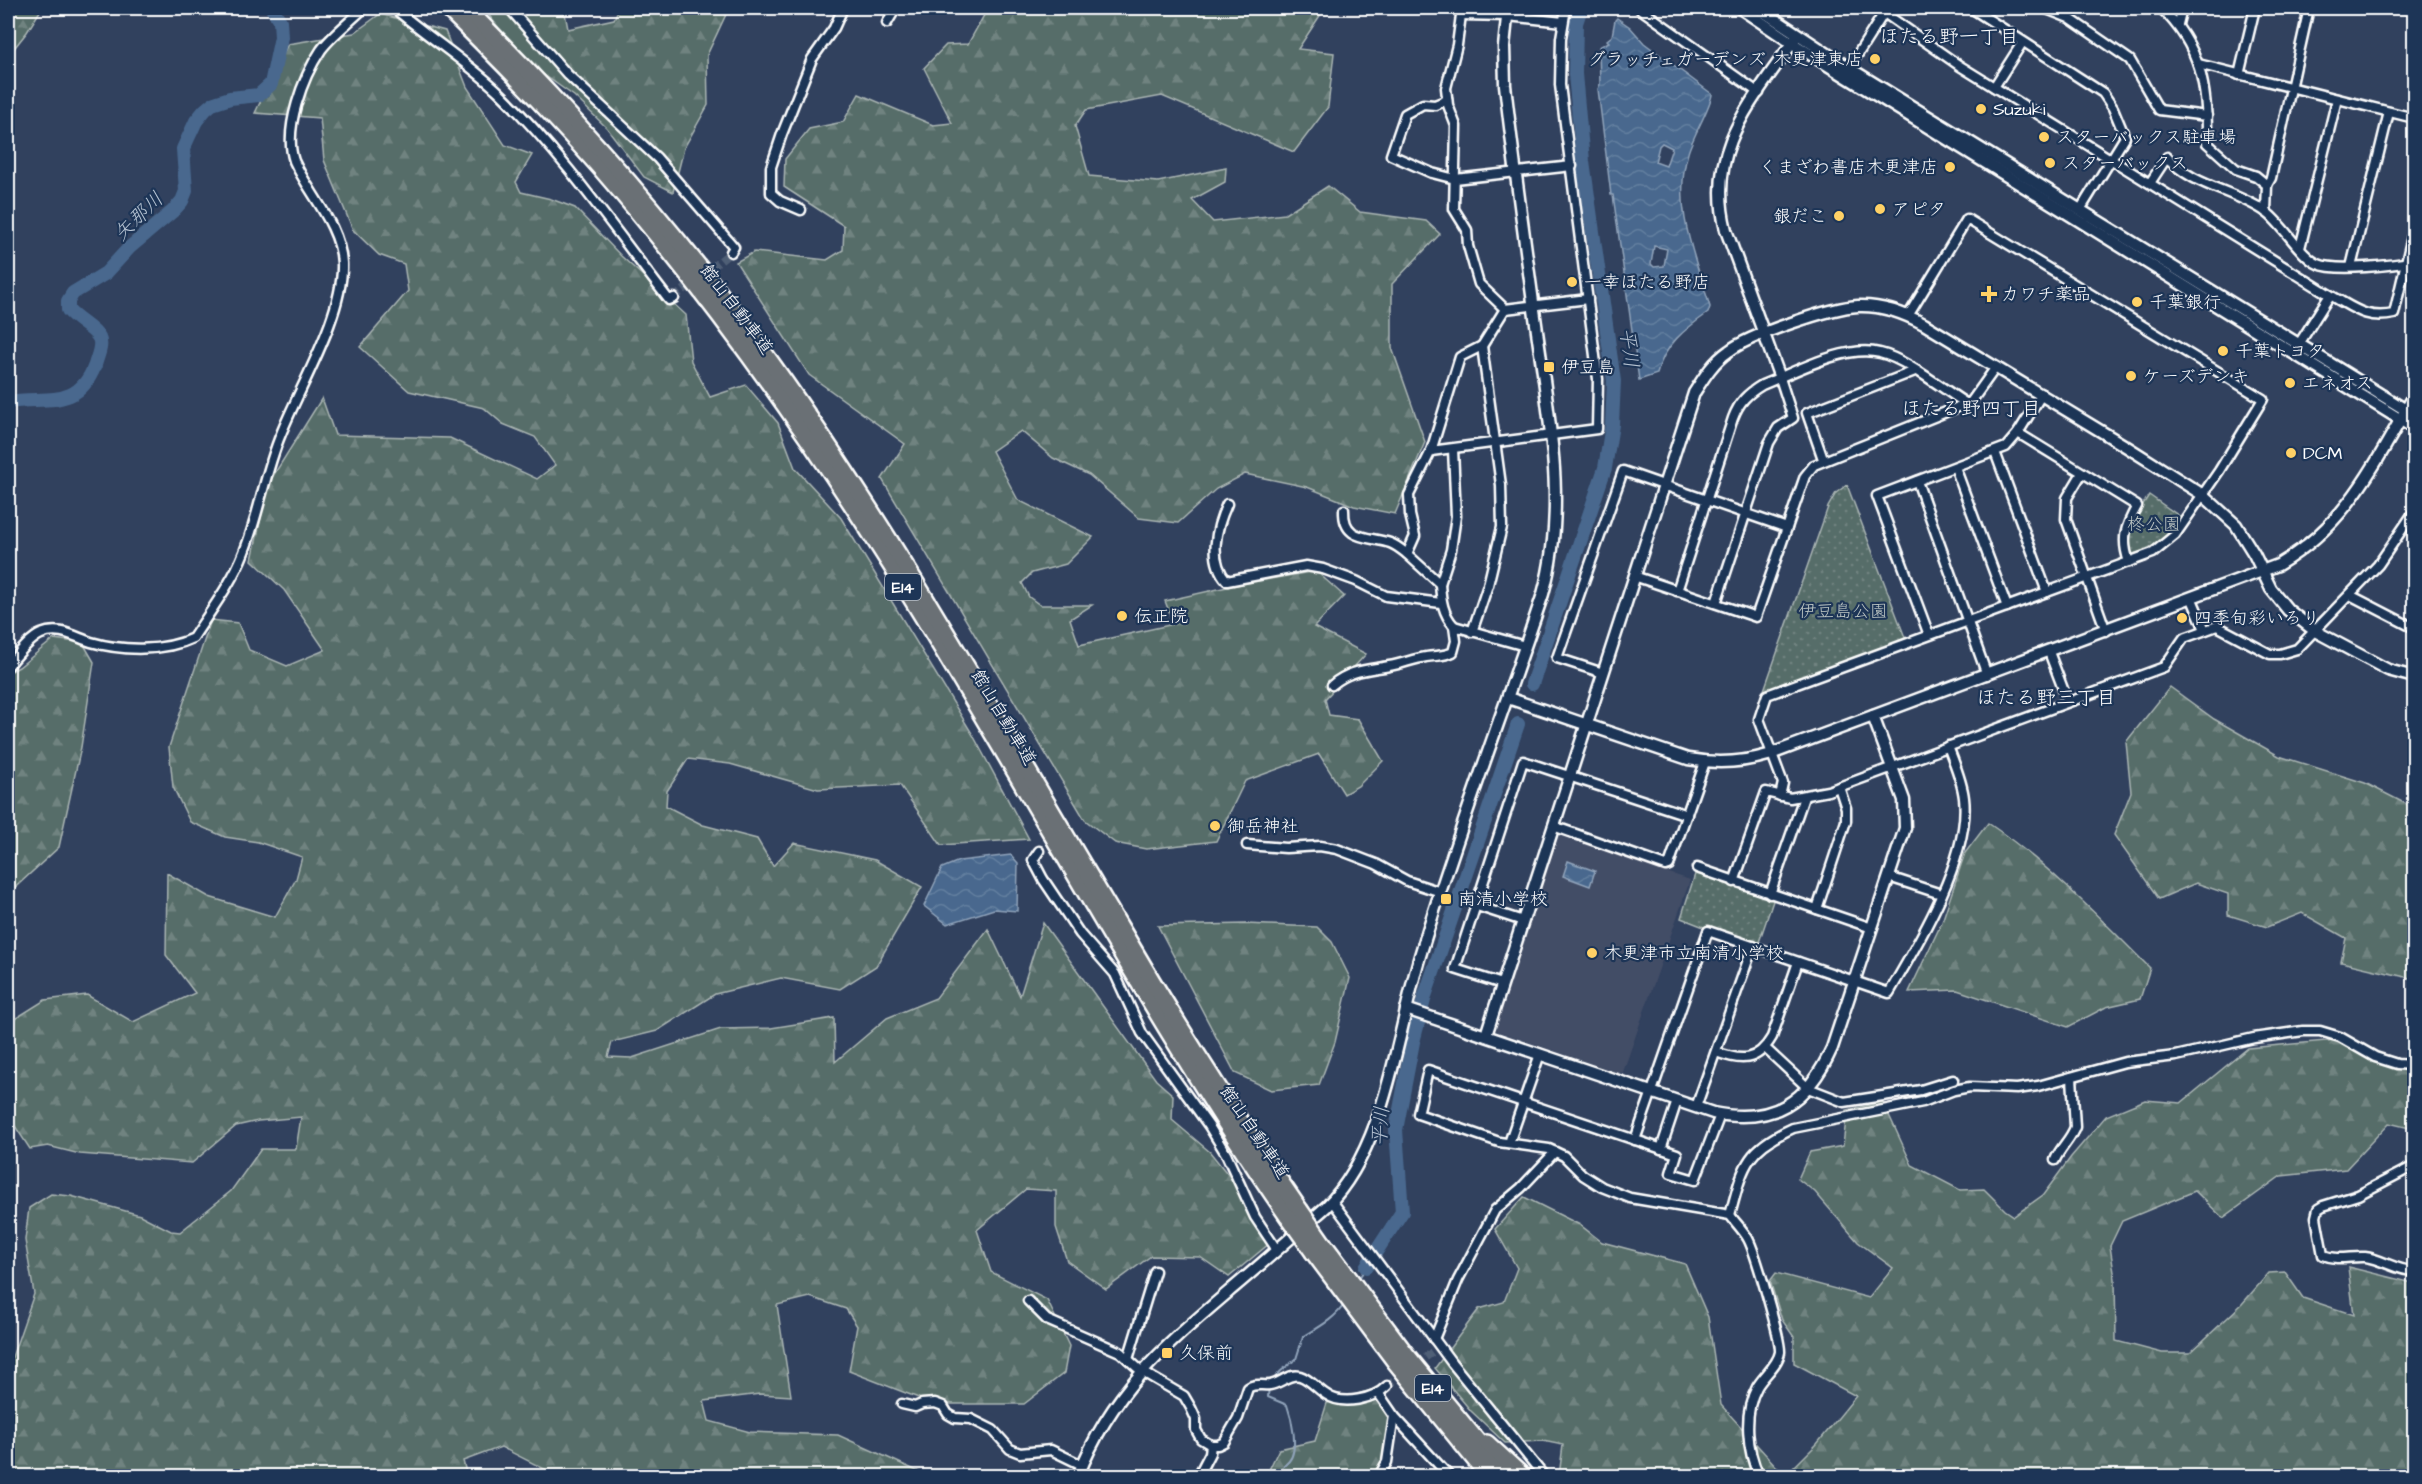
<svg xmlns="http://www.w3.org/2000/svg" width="2422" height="1484" font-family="'Architects Daughter','Klee One',sans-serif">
<defs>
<pattern id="grass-dots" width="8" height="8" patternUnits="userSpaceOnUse" patternTransform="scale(1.5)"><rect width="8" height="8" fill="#576d69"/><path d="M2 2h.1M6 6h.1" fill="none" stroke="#708380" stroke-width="1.8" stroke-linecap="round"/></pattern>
<pattern id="forest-firs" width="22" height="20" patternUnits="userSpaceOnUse" patternTransform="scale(1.5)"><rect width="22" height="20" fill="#576d69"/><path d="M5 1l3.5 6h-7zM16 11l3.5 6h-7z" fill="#708380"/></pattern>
<pattern id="water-waves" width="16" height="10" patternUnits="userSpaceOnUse" patternTransform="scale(1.5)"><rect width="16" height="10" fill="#48688e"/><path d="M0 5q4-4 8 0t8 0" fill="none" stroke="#637f9f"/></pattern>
</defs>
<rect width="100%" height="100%" fill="#31415e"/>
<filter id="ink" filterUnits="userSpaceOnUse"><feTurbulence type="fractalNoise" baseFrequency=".0167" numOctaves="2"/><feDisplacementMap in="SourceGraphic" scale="12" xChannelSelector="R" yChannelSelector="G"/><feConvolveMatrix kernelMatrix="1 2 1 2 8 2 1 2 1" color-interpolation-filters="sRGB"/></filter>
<g filter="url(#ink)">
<polygon fill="#434d66" points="1560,836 1690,880 1623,1072 1619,1073 1497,1031 1496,1025 1557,837"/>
<g fill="url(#grass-dots)" stroke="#abb6b4" stroke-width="1.5">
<polygon points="1847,485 1906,640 1763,693 1828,507 1836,493"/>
<path d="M2149 495 2182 518C2166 538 2158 546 2133 554 2120 533 2138 513 2149 495Z"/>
<polygon points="1697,868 1775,895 1757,948 1681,918"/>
</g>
<g fill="url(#forest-firs)" stroke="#abb6b4" stroke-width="1.5">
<polygon points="8,8 42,8 27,32 8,56"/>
<polygon points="483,8 564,8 568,29 614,19 619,8 729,8 707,55 708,105 684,148 673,192 644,177 607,128 574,96 527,63"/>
<polygon points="988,8 1325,8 1298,49 1334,53 1328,107 1294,152 1162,96 1086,110 1075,126 1089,176 1158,182 1226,168 1225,182 1192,200 1213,222 1285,214 1328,186 1360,212 1426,221 1440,234 1392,284 1392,348 1425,442 1395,514 1354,506 1307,487 1245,474 1216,489 1178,523 1139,518 1089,475 1053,458 1021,431 992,451 1018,500 1093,537 1066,564 1032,573 1022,583 1029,597 1040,605 1092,605 1070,619 1079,645 1174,624 1165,601 1236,585 1316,571 1344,596 1314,627 1366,654 1325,699 1329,715 1358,719 1383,761 1358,786 1344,794 1319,754 1245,781 1216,841 1146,849 1115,843 1085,820 882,479 905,444 809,375 736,262 754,252 827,260 843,250 844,226 784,187 785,159 809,129 843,122 859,94 933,125 952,123 924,68 946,45 968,44"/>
<polygon points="380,14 445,31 467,87 505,145 532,155 516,182 521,192 551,199 575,208 621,256 686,315 691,361 710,397 746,385 778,423 795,468 841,518 973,735 1029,839 941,845 900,785 818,789 730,764 688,759 667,791 666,806 703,825 757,839 773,866 794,843 875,860 922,887 876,966 840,989 781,978 715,994 657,1031 612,1042 608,1057 632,1058 721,1029 771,1028 834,1018 835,1062 887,1018 936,998 988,929 1020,996 1043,923 1156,1080 1173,1095 1172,1120 1210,1152 1241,1191 1270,1243 1229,1277 1200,1257 1151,1256 1106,1289 1067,1261 1056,1227 1056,1191 1026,1189 977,1230 991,1272 1047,1300 1069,1346 1064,1373 1024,1404 934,1404 849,1371 857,1326 846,1309 810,1297 777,1305 791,1396 760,1394 704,1401 709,1421 750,1432 838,1435 928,1476 558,1476 501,1447 463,1461 467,1476 16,1476 10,1363 34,1294 25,1240 29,1208 51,1194 71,1196 140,1215 171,1231 180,1232 231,1191 261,1149 296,1149 301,1117 258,1121 236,1126 192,1163 80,1154 48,1146 30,1149 11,1120 8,1096 8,1032 13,1020 45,1000 87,995 133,1022 195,993 166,955 167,873 209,897 275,917 296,879 302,857 258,842 225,837 190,822 173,787 169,747 211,620 238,623 249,650 287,666 325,650 284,590 252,560 268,484 322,398 335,435 450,438 537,479 555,465 535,437 503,424 484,408 409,391 360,347 408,291 404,264 379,255 353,230 324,160 320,118 255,113 288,44 354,33"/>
<polygon points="54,639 83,643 94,662 81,747 59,847 8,894 8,673 19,667"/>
<polygon points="2170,687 2214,719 2279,756 2365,783 2414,808 2414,979 2341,962 2346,938 2302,913 2267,927 2228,915 2228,894 2196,883 2159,899 2114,835 2131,792 2126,742"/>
<path d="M1988 823C2047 863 2099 917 2150 968L2140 999 2106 1007 2068 1027 1957 990 1909 992 1942 922 1965 853Z"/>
<polygon points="1246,924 1317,927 1332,942 1350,978 1335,1042 1319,1085 1271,1090 1235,1073 1158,926"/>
<polygon points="2337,1040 2414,1075 2414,1129 2389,1123 2346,1169 2281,1176 2223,1218 2195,1191 2122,1221 2110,1246 2115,1279 2116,1341 2162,1353 2190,1353 2242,1304 2269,1273 2285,1272 2303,1298 2354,1315 2348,1267 2413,1283 2414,1476 1559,1476 1563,1445 1543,1441 1505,1443 1471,1411 1435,1368 1479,1309 1504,1302 1517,1268 1495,1229 1524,1197 1580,1225 1602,1242 1685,1264 1708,1317 1721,1405 1785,1476 1817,1444 1856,1396 1794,1363 1794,1337 1782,1320 1770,1281 1776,1273 1869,1298 1893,1268 1858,1242 1815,1192 1798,1179 1810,1152 1843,1146 1847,1110 1883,1102 1912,1165 1960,1190 1984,1189 2005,1210 2014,1216 2043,1195 2071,1157 2106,1116 2145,1100 2181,1103 2248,1048"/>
<polygon points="1378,1388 1390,1422 1382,1463 1374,1476 1266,1476 1279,1449 1315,1441 1327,1403"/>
</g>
<g fill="url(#water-waves)" stroke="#91a4bb" stroke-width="1.5" fill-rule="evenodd">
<path d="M1617 18 1630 27 1644 43 1712 94C1712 104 1692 138 1688 153 1672 206 1695 257 1710 307L1708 313C1685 329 1664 345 1657 374L1639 380 1613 195H1611L1598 89 1600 84 1599 47 1609 42 1607 40 1612 36 1615 20ZM1662 143 1672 148 1666 166 1655 162 1659 146ZM1654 246 1667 249 1664 266 1654 267 1651 264Z"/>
<polygon points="1011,855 1018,863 1017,911 994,909 947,924 924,906 942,868 959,861"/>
<polygon points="1568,861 1595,871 1590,886 1563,876"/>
</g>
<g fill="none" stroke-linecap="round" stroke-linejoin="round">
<g stroke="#91a4bb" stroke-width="2">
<polyline points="1358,1280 1366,1267"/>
<path d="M1272 1381 1281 1371 1296 1359 1303 1337C1319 1327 1335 1319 1345 1303"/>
<path d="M1269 1386 1268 1397 1287 1405C1292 1419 1299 1449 1289 1461 1284 1467 1277 1471 1271 1476"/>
</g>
<g stroke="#48688e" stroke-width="14">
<path d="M8 402C47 396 78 410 95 365 97 357 103 346 99 338 94 328 77 321 68 310V301L73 293 106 273 129 248 173 211 182 201 186 191 183 149 196 121 205 110 212 104 230 98 259 95 271 84 281 37 280 21 272 8"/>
<polyline points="1532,684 1605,468 1612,425 1614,381 1583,161 1575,74 1576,23 1581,8"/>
<polyline points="1366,1267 1402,1212 1396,1130 1413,1042 1425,996 1518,724"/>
</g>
<g stroke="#505e76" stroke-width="8" stroke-dasharray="8 4" stroke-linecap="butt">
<polyline points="674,298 731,252"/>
<polyline points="1387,1386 1434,1351"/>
</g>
<g stroke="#fff" stroke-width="13">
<g id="minor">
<path d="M394 8C429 38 468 62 501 94 565 157 614 229 669 300L674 298"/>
<polyline points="509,8 567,74 657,158 734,247 731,252"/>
<polyline points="1460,8 1461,15 1457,45 1446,88 1448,105 1456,126 1454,209 1467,230 1468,246 1479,284 1505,309"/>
<polyline points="1639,8 1759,93"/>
<path d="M1877 8 1960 66 2330 295C2354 308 2366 320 2394 314L2414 228"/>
<polyline points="1971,8 2103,93 2113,108 2125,137 2080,210"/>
<polyline points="2044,8 2069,18 2130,60 2159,110 2207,116"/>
<path d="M2161 8C2201 46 2208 88 2207 143L2236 169 2256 176 2267 185"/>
<polyline points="1461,15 1507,16 1563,22"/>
<polyline points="887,23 896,8"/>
<polyline points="2178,24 2182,8"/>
<polyline points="2198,64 2414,118"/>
<polyline points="1849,68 1887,8"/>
<polyline points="2239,75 2255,8"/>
<polyline points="1994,87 2022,43"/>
<polyline points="1447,100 1435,105 1423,104 1405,114 1391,155 1432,173 1455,179 1572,166"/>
<path d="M2150 183 2167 157C2191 186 2237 191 2266 212 2283 224 2301 257 2318 264 2336 272 2395 265 2414 261"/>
<polyline points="801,210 780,201 771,193 771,167 782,134 812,59 834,28 843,8"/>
<polyline points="2266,212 2267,185 2271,178 2309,8"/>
<polyline points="2300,248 2337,99"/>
<polyline points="2351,267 2389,112"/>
<path d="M1505 309 1482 346 1460 357 1431 451 1409 495 1410 515 1415 536 1407 554 1440 584C1441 600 1443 614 1454 626L1525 646"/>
<polyline points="1505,309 1588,299"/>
<polyline points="2299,344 2330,295"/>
<path d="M2018 433 2137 506C2125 527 2121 539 2129 562"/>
<polyline points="1431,451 1597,429 1598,379 1560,85 1561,38 1566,8"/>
<polyline points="1995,452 2047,592"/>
<polyline points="1823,459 1807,413 1915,371"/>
<polyline points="1955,467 2007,607"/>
<polyline points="2082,473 2067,498 2066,519 2106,631"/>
<polyline points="1917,481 1987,675"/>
<path d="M1227 504C1216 528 1208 560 1227 581L1306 566 1323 569 1356 581 1386 596 1441 603"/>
<path d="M1344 510C1343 541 1368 536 1390 543 1396 545 1402 550 1407 554"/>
<polyline points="1634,576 1756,617 1805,476 1814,465 1971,402 1996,367"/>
<polyline points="1440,584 1451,550 1456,516 1453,449"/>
<path d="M1677 591 1733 418C1739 402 1747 394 1762 385 1795 372 1845 344 1880 353 1906 359 1943 389 1967 404"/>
<polyline points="2350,595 2414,628"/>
<polyline points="2192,599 2205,630"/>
<polyline points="1716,603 1769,443 1778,428 1793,418 1780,378"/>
<polyline points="1472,632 1488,585 1502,527 1501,485 1482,346"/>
<polyline points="1929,635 1877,496 2006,447 2018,433 2042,394"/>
<polyline points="2049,652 2068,702"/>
<path d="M8 666C17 656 29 639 41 634 59 626 75 637 91 642 122 651 164 652 193 638 211 610 232 583 244 552 259 514 265 472 281 434 300 386 344 314 342 263 340 225 309 194 294 161 283 129 303 77 321 50 331 36 351 21 364 8"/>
<polyline points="1603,673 1557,658 1623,471 1787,528"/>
<path d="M1332 685C1349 670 1368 670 1389 666 1402 664 1413 659 1426 657 1436 655 1443 657 1453 652L1456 641 1454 626"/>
<polyline points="1780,796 1783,783 1759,719 1767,695 2153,553 2175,535 2219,471 2263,399 1967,219 1908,316"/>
<polyline points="1553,826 1666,866 1669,865 1705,762"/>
<polyline points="1247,845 1286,848 1320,846 1337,849 1376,864 1407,881 1441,892"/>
<polyline points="1039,851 1033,860 1043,879 1080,934 1115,974 1142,1033 1209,1126 1226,1154 1255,1217 1277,1250"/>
<polyline points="1697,868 1872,928"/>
<polyline points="1889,877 1941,894"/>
<polyline points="1734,882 1766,792 1790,798 1828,791 2164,667 2184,638 2217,626 2270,654 2280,654 2297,649 2378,565 2414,512"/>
<polyline points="1770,894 1804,797"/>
<polyline points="1474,905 1523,921"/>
<polyline points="1817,909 1846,821 1846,808 1839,787"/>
<polyline points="1502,984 1455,969 1523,761 1687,815"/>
<polyline points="1765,1048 1808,1088 1844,1102 1921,1090 1953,1080"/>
<path d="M1716 1052C1740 1061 1757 1063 1772 1037L1798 962"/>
<polyline points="1696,1107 1753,946"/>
<path d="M1720 1115 1695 1180 1671 1173 1677 1154 1428 1070 1418 1114 1499 1142 1549 1149 1564 1156 1583 1175 1602 1187 1630 1198 1730 1215C1735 1222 1742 1229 1747 1237 1754 1247 1781 1340 1780 1352 1778 1365 1763 1376 1757 1387 1743 1413 1747 1451 1759 1476"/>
<path d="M1635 1140 1708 931 1889 993C1918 944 1971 856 1964 798 1962 780 1954 763 1948 746"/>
<polyline points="1509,1143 1540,1054"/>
<polyline points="1661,1149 1677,1101"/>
<path d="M2055 1160C2060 1148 2071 1139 2075 1127L2072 1077"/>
<path d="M2414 1166 2358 1195 2323 1206 2318 1209 2316 1217 2323 1255C2338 1261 2350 1256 2365 1257 2382 1259 2397 1271 2414 1271"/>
<polyline points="1332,1201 1452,1363 1544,1476"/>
<path d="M1730 1215C1743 1168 1744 1150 1793 1128L1923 1102 1954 1090 1970 1087 2017 1089 2038 1086 2125 1062 2176 1056 2254 1038 2303 1031H2320L2340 1037 2375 1057 2397 1064 2414 1065"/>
<path d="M1028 1301 1047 1320 1120 1352 1141 1371 1184 1396 1191 1408 1196 1419V1430L1201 1439 1211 1445H1218L1224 1442 1238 1418 1248 1388C1255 1383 1261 1386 1270 1385 1280 1384 1289 1373 1300 1376 1310 1379 1318 1390 1327 1395 1343 1406 1374 1399 1387 1386"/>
<polyline points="1434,1339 1458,1280 1495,1210 1521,1188 1555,1152"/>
<polyline points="1128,1359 1155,1271"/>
<polyline points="1379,1394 1394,1416 1449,1476"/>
<polyline points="902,1404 915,1407 922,1404 935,1403 943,1406 948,1414 955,1418 971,1419 993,1430 1010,1449 1020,1453 1051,1450 1082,1465"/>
<polyline points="1198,1476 1210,1453 1211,1445"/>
<polyline points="1379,1476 1387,1462 1394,1416"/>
</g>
</g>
<g stroke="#fff" stroke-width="15">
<g id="tertiary">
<polyline points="1740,8 1792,43 2414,428"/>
<polyline points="1758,8 1849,68 2414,415"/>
<path d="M1780 378 1726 230C1705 148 1753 101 1796 37"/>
<path d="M1508 698 1688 759C1716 764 1741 763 1768 755L2278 565C2349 523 2374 464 2414 396"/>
<path d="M1406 1009 1713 1113C1773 1125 1808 1102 1832 1048L1905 828 1904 800 1873 716"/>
<path d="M1486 1035 1694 393C1704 377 1713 362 1729 351 1749 335 1833 307 1858 306 1882 305 1904 313 1924 324L2127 447 2203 495 2236 525 2254 554 2271 589 2288 610 2315 631 2388 670 2414 677"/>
<path d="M1078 1476C1112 1390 1164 1347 1233 1288 1264 1262 1295 1234 1326 1207 1386 1147 1396 1038 1419 959 1456 836 1502 716 1543 594 1568 505 1548 413 1536 324 1525 244 1514 165 1505 85L1504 47 1508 8"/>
</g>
</g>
<g stroke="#fff" stroke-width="20">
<g id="motorway">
<path d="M447 8C500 60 552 113 601 169 708 292 803 426 890 564 1026 780 1143 1007 1288 1217"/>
<path d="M466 8C578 119 682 237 773 365 902 546 1008 740 1122 930 1178 1026 1237 1119 1300 1210"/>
<polyline points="1323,1243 1406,1354 1506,1476"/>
<polyline points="1313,1252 1396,1363 1488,1476"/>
<polyline points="1487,1443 1523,1476"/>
</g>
</g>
<use href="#minor" stroke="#1d3557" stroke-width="8"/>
<use href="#tertiary" stroke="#1d3557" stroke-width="10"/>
<use href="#motorway" stroke="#6a7074" stroke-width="15"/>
<g stroke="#fff" stroke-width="20" stroke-linecap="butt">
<g id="motorway-bridge">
<polyline points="1300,1210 1323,1243"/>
<polyline points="1288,1217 1313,1252"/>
</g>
</g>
<use href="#motorway-bridge" stroke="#6a7074" stroke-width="15"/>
</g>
</g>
<g fill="#ffd166" stroke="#1d3557" stroke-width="2">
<circle cx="1875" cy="59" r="6"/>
<circle cx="1981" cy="109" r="6"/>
<circle cx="2044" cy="137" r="6"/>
<circle cx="2050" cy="163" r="6"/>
<circle cx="1950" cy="167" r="6"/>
<circle cx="1880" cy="209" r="6"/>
<circle cx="1839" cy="216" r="6"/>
<circle cx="1572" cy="282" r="6"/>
<path d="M1986 285h6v6h6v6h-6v6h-6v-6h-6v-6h6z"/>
<circle cx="2137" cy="302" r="6"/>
<circle cx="2223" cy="351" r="6"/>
<rect x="1543" y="361" width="12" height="12" rx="3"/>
<circle cx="2131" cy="376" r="6"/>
<circle cx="2290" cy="383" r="6"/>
<circle cx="2291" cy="453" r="6"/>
<circle cx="1122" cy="616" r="6"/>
<circle cx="2182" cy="618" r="6"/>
<circle cx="1215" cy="826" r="6"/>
<rect x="1440" y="893" width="12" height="12" rx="3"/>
<circle cx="1592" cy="953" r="6"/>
<rect x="1161" y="1347" width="12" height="12" rx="3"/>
</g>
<g text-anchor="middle" stroke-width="4.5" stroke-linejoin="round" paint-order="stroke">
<g fill="#1d3557" stroke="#bbc2cd" stroke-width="1.5">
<rect x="885" y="574" width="36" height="26" rx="4.5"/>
<rect x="1415" y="1375" width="36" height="26" rx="4.5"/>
</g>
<g font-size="16" font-weight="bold" fill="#fff">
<text x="903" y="593">E14</text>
<text x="1433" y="1394">E14</text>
</g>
<g font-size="18" fill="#fff" stroke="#1d3557" text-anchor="start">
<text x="1863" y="65" text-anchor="end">グラッチェガーデンズ 木更津東店</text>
<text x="1993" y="115">Suzuki</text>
<text x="2056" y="143">スターバックス駐車場</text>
<text x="2062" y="169">スターバックス</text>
<text x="1938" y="173" text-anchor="end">くまざわ書店木更津店</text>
<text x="1892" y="215">アピタ</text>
<text x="1827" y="222" text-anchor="end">銀だこ</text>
<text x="1584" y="288">一幸ほたる野店</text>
<text x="2001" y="300">カワチ薬品</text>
<text x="2149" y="308">千葉銀行</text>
<text x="2235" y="357">千葉トヨタ</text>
<text x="1561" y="373">伊豆島</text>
<text x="2143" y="382">ケーズデンキ</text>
<text x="2302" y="389">エネオス</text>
<text x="2303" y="459">DCM</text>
<text x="1134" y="622">伝正院</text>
<text x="2194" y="624">四季旬彩いろり</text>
<text x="1227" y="832">御岳神社</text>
<text x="1458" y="905">南清小学校</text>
<text x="1604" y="959">木更津市立南清小学校</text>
<text x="1179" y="1359">久保前</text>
</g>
<g font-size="18" fill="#fff" stroke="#1d3557">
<text transform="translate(737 309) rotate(53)" y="6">館山自動車道</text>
<text transform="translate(1004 717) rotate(59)" y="6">館山自動車道</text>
<text transform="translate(1255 1132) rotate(56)" y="6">館山自動車道</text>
</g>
<g font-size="18" fill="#bcc5c3" stroke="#1d3557">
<text x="2154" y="530">柊公園</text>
<text x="1843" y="617">伊豆島公園</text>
</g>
<g font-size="20" fill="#fff" stroke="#1d3557">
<text x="1949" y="43">ほたる野一丁目</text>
<text x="1971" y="415">ほたる野四丁目</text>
<text x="2046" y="704">ほたる野三丁目</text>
</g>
<g font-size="20" font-style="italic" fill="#b6c3d2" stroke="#1d3557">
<text transform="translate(138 216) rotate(-44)" y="7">矢那川</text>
<text transform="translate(1630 348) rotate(83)" y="7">平川</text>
<text transform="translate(1380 1126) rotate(-86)" y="7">平川</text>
</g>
</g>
<rect width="2422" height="1484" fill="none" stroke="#1d3557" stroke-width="30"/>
<rect x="15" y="15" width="2392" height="1454" fill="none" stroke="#fff" stroke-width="2" filter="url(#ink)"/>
</svg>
